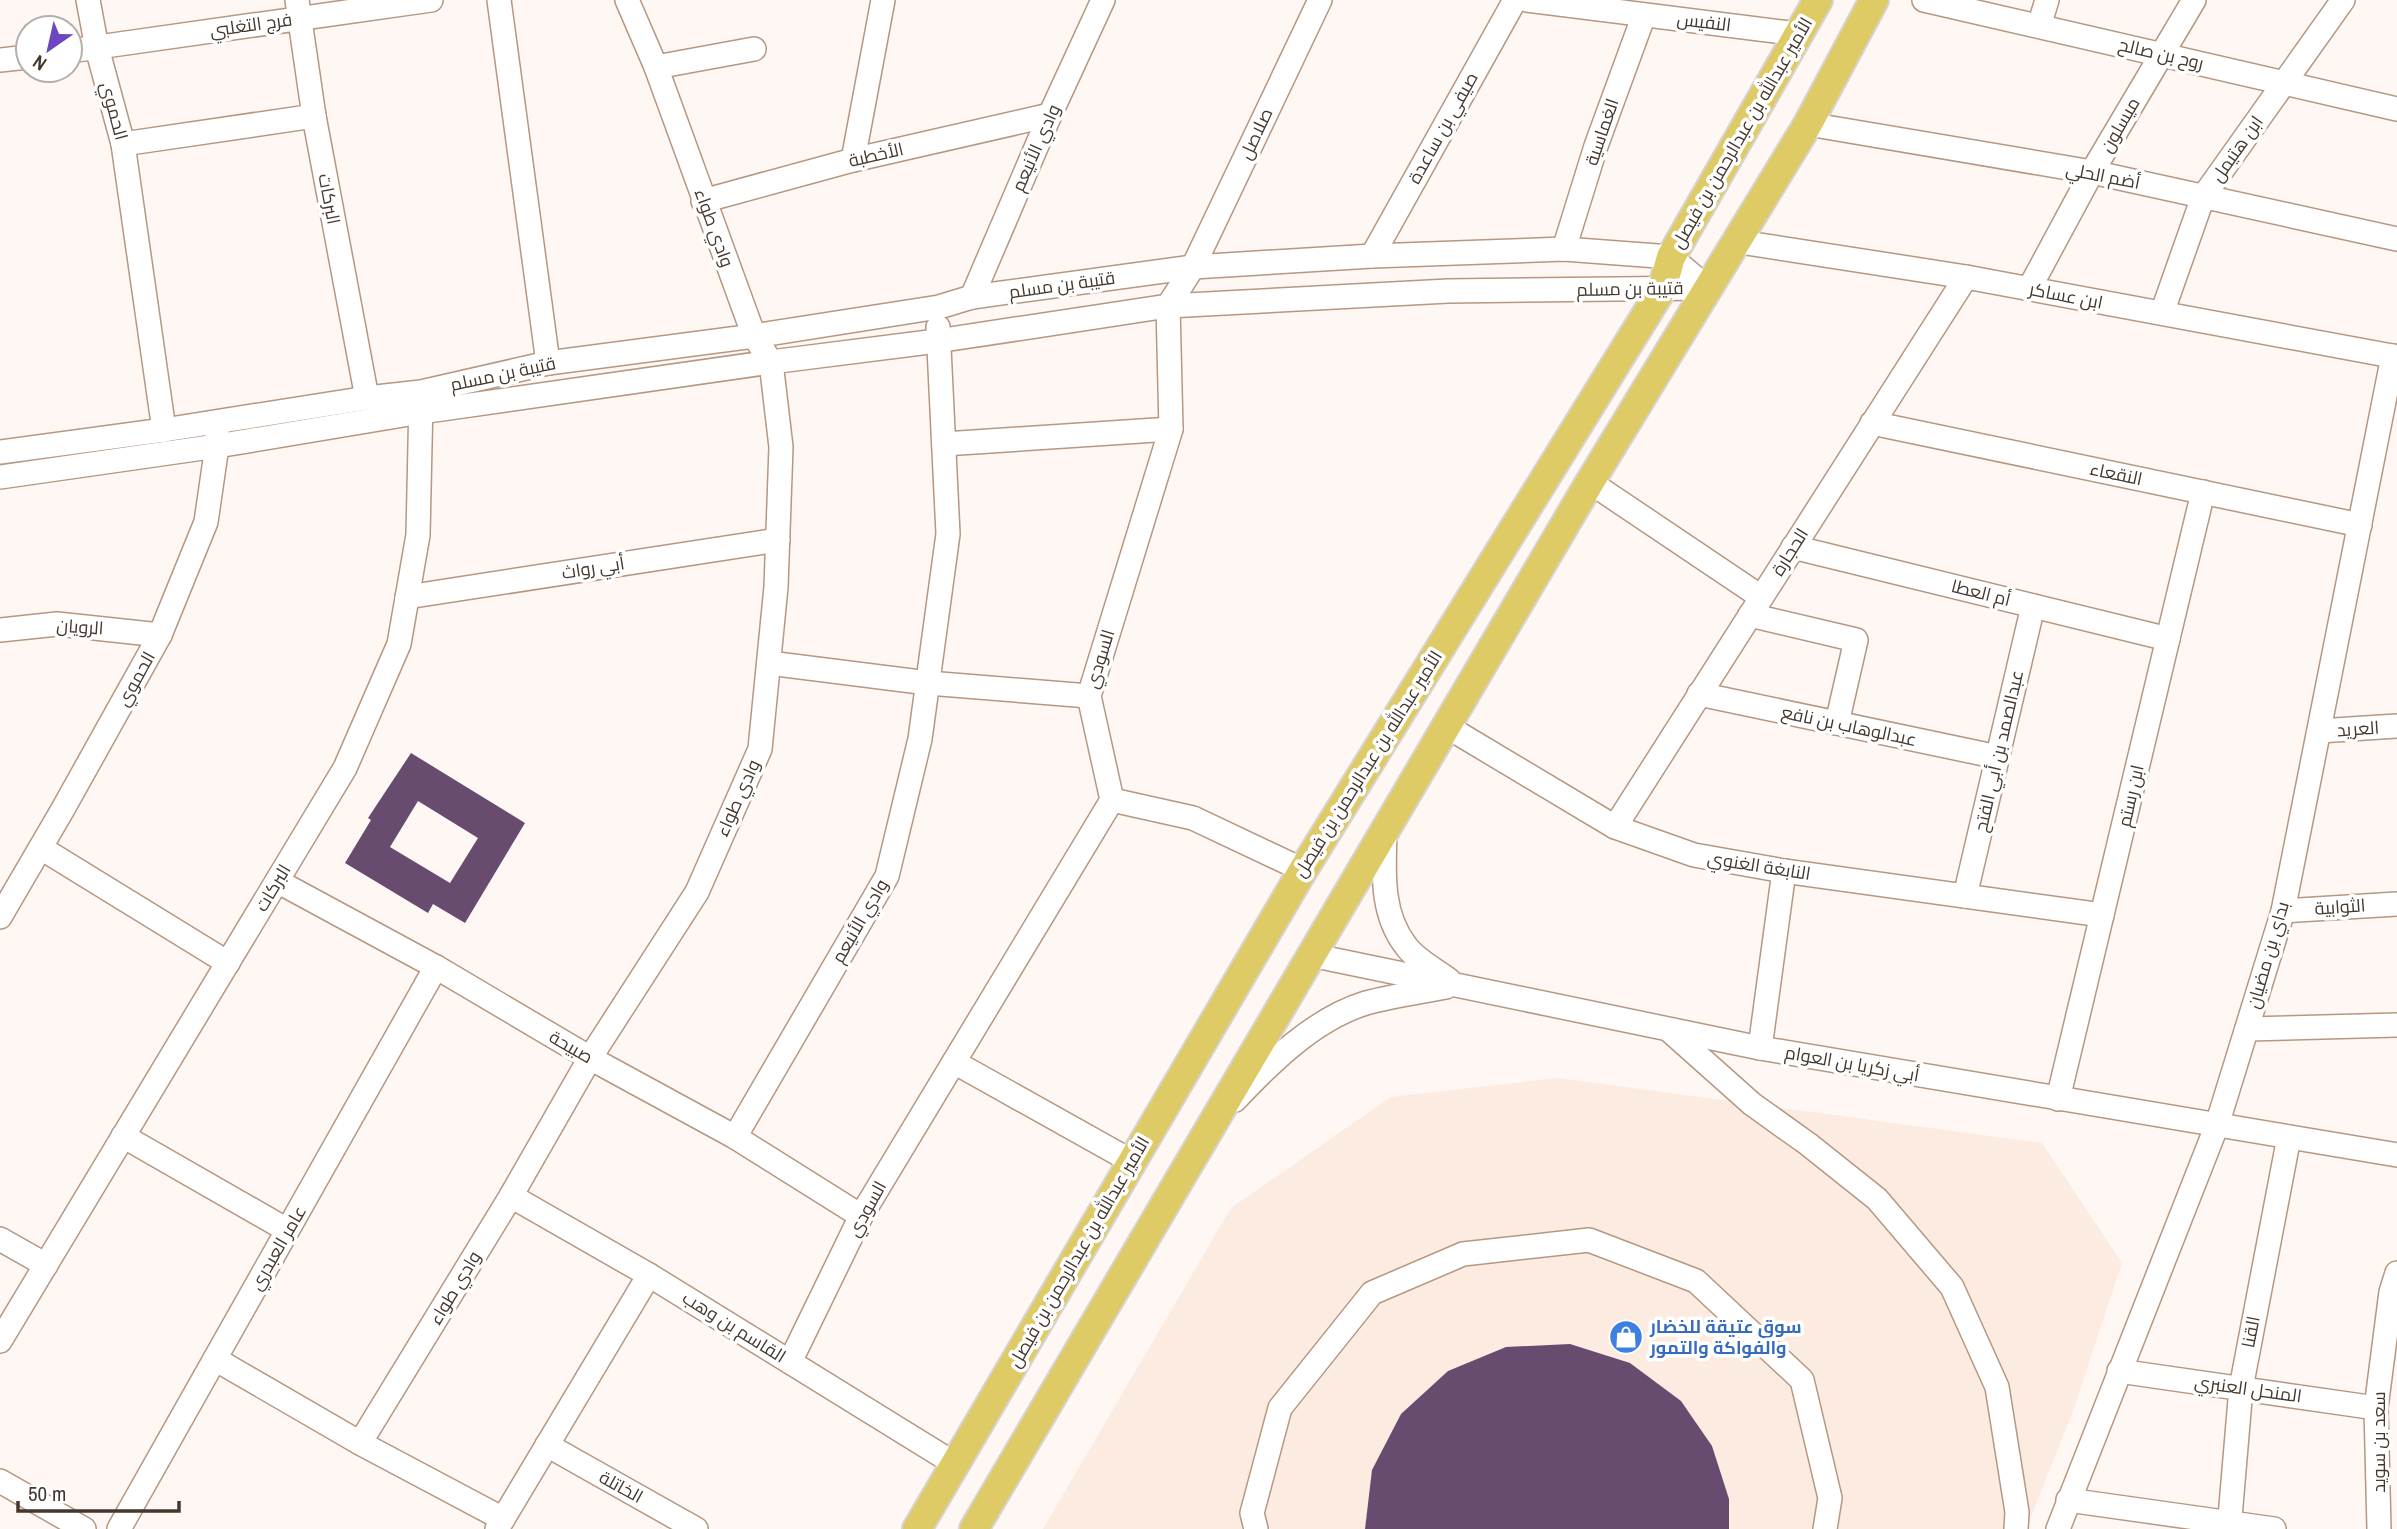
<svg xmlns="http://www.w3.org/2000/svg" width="2397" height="1529" font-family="'Archivo Narrow',Cairo,sans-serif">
<rect width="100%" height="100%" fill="#fef7f3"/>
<polygon fill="#fcebe0" points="1558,1078 2042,1143 2122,1263 2073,1411 2026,1529 1043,1529 1231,1208 1391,1097"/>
<g fill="#684c70" fill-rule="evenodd">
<path d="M411 753 525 823 465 923 433 904 428 913 345 863 371 820 368 818ZM418 801 478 838 450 883 390 847Z"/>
<polygon points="1570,1344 1630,1363 1681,1401 1712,1446 1729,1499 1729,1529 1365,1529 1372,1470 1401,1414 1448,1371 1506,1347"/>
</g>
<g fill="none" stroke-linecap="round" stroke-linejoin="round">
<g stroke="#b69781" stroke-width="26">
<g id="minor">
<polyline points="88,0 97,48 123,144 164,430"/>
<polyline points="297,0 314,116 367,398"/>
<polyline points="499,0 548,363"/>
<polyline points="1527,0 1798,34"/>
<polyline points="1924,0 2397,109"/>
<polyline points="2039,26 2047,0"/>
<polyline points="70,51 431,0"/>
<polyline points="0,60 28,57"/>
<polyline points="656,67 754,49"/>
<polyline points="1808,124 2092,172 2397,239"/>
<polyline points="123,144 314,116"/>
<polyline points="853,160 883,0"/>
<polyline points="703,201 853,160 1050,115"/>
<polyline points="1734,241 1966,277 2397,357"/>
<polyline points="1564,249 1596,146 1644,15"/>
<polyline points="1372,256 1515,0"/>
<polyline points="2029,289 2092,172 2194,0"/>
<polyline points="972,297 1050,115 1103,0"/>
<polyline points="2162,313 2203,197 2343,0"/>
<polyline points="1872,423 2360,525"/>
<polyline points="944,444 1171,429"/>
<polyline points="0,452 164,430 367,398 421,392 548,363 754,336 939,307 972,297 1193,267 1372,256 1564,249 1671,257 1707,288"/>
<polyline points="0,477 217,446 421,412 771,362 937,341 1168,306 1448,291 1707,288"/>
<polyline points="1590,482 1761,597"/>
<polyline points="1793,547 2168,639"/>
<polyline points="407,597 778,540"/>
<polyline points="1750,615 1856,640 1837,723"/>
<polyline points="0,630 57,624 160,635"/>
<polyline points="769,663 928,683 1089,696"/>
<polyline points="1699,694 1998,757"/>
<polyline points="1446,726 1615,827 1694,855 1784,871 2102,915"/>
<polyline points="2319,731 2397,726"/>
<polyline points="1112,800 1193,818 1303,870"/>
<polyline points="1615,827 1966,277"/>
<path d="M1385 831C1384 870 1380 913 1406 946 1416 960 1436 970 1449 980"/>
<polyline points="41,848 228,963"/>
<polyline points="277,881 436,967 590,1058 735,1137 861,1216"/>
<polyline points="1965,896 2033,606"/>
<polyline points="2283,911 2397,904"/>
<polyline points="0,917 63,809 160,635 206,522 217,446 217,433"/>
<polyline points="1311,955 1760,1048 2397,1155"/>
<polyline points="2247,1029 2397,1025"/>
<polyline points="1669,1030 1752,1104 1808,1144 1877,1199 1952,1287 1997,1387 2017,1512 2016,1529"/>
<polyline points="1760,1048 1784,871"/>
<polyline points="954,1062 1131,1161"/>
<polyline points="2058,1099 2203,492"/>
<path d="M1235 1100C1271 1062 1314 1019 1366 1003 1391 996 1420 992 1446 987"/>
<polyline points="123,1136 287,1230"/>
<polyline points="735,1137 887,876 920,739 948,534 938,327"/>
<polyline points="511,1196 649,1275 955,1464"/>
<polyline points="0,1239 46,1265"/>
<polyline points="0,1341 345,768 399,644 418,535 421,400"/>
<polyline points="215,1359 360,1443 503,1519"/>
<polyline points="790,1362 861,1216 1112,800 1089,696 1171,429 1168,306 1193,267 1320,0"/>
<polyline points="2119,1371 2376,1408"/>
<polyline points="360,1443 511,1196 590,1058 697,892 760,749 776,587 781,447 771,362 754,336 656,67 627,0"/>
<polyline points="547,1445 696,1529"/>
<polyline points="0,1481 84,1529"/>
<polyline points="2068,1500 2274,1529"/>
<polyline points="119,1529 436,967"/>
<polyline points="497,1529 649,1275"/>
<polyline points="1256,1529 1252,1513 1280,1408 1372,1293 1463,1254 1589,1240 1696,1281 1802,1380 1830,1498 1825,1529"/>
<polyline points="2058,1529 2217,1125 2283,911 2393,356"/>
<polyline points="2229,1529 2241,1388 2289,1137"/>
<polyline points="2379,1529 2376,1408 2391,1292 2397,1273"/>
</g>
</g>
<g stroke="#d6d3d1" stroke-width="32">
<g id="major">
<polyline points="917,1529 1303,870 1662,289 1671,257 1818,0"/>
<polyline points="974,1529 1590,482 1808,124 1874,0"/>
</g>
</g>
<use href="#minor" stroke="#fff" stroke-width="23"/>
<use href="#major" stroke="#dfcb66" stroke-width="28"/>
</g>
<defs>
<g id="shop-disc" transform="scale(1.75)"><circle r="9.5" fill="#3f7fe0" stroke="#fff"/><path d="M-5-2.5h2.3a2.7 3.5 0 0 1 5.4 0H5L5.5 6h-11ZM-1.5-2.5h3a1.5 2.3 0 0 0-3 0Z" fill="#fff"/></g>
</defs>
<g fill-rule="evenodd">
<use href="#shop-disc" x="1626" y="1337"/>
</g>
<g text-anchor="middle" stroke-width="7" stroke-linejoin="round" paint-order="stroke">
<g font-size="18" fill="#44372e" stroke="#fff">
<text transform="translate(1704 22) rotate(7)" y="6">النفيس</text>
<text transform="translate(251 25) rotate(-8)" y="6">فرج التغلبي</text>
<text transform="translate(2161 54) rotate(13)" y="6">روح بن صالح</text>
<text transform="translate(114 111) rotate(75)" y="6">الحموي</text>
<text transform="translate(2120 125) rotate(-60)" y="6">ميسلون</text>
<text transform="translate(1443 128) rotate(-61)" y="6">صيفي بن ساعدة</text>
<text transform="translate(1602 132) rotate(-71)" y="6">الغماسية</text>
<text transform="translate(1742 133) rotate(-60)" y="6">الأمير عبدالله بن عبدالرحمن بن فيصل</text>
<text transform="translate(1256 134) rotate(-65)" y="6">صلاصل</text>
<text transform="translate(1036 148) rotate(-66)" y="6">وادي الأنيعم</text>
<text transform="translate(2237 149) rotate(-55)" y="6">ابن هتيمل</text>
<text transform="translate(876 155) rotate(-13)" y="6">الأخطبة</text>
<text transform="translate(2103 176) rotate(11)" y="6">أضم الحلي</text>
<text transform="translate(329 199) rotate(79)" y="6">البركات</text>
<text transform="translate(714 228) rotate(70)" y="6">وادي طواء</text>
<text transform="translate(1062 285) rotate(-8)" y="6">قتيبة بن مسلم</text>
<text transform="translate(1630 289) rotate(-1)" y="6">قتيبة بن مسلم</text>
<text transform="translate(2066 296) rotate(11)" y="6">ابن عساكر</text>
<text transform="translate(503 374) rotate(-12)" y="6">قتيبة بن مسلم</text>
<text transform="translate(2116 474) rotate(12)" y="6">النقعاء</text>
<text transform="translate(1790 552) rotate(-58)" y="6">الحجارة</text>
<text transform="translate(593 568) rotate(-9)" y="6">أبي رواث</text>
<text transform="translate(1981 593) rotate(14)" y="6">أم العطا</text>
<text transform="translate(80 627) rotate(4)" y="6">الرويان</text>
<text transform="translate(1100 659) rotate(-73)" y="6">السودي</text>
<text transform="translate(136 679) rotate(-61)" y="6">الحموي</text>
<text transform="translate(1849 726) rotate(12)" y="6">عبدالوهاب بن نافع</text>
<text transform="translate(2358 729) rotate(-4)" y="6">العريد</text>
<text transform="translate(1999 751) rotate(-77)" y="6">عبدالصمد بن أبي الفتح</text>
<text transform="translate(1368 764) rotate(-58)" y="6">الأمير عبدالله بن عبدالرحمن بن فيصل</text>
<text transform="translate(2131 796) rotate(-77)" y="6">ابن رستم</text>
<text transform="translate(738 798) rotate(-66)" y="6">وادي طواء</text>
<text transform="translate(1759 866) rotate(9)" y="6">النابغة الغنوي</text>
<text transform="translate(273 888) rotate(-59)" y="6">البركات</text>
<text transform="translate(2340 907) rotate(-4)" y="6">الثوابية</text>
<text transform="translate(860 921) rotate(-60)" y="6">وادي الأنيعم</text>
<text transform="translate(2268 955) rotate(-74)" y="6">بداي بن مضيان</text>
<text transform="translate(571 1047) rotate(30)" y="6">صبيحة</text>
<text transform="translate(1852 1064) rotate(10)" y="6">أبي زكريا بن العوام</text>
<text transform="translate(867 1209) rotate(-61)" y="6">السودي</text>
<text transform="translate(278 1248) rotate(-60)" y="6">عامر العبدري</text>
<text transform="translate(1079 1252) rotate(-60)" y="6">الأمير عبدالله بن عبدالرحمن بن فيصل</text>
<text transform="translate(455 1288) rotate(-59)" y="6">وادي طواء</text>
<text transform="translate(734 1327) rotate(32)" y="6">القاسم بن وهب</text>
<text transform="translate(2251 1332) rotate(-79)" y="6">القنا</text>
<text transform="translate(2248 1389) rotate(8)" y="6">المنحل العنبري</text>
<text transform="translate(2379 1442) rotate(-90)" y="6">سعد بن سويد</text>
<text transform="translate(621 1487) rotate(29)" y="6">الخاتلة</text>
</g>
<g font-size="18" font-weight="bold" fill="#366cbe" stroke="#fff" text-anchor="start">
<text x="1650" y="1333">سوق عتيقة للخضار<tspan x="1650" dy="21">والفواكة والتمور</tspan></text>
</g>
</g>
<g transform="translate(49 49) rotate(214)"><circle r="33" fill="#ffffff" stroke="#b4afab" stroke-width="2"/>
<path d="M0-5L12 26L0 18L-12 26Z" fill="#6c47c0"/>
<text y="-10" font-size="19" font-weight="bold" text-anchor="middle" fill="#44372e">N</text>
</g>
<path d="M18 1501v10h161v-10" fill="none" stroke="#44372e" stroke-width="3.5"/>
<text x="28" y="1501" font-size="21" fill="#44372e" stroke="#ffffff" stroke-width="5" paint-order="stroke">50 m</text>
</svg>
